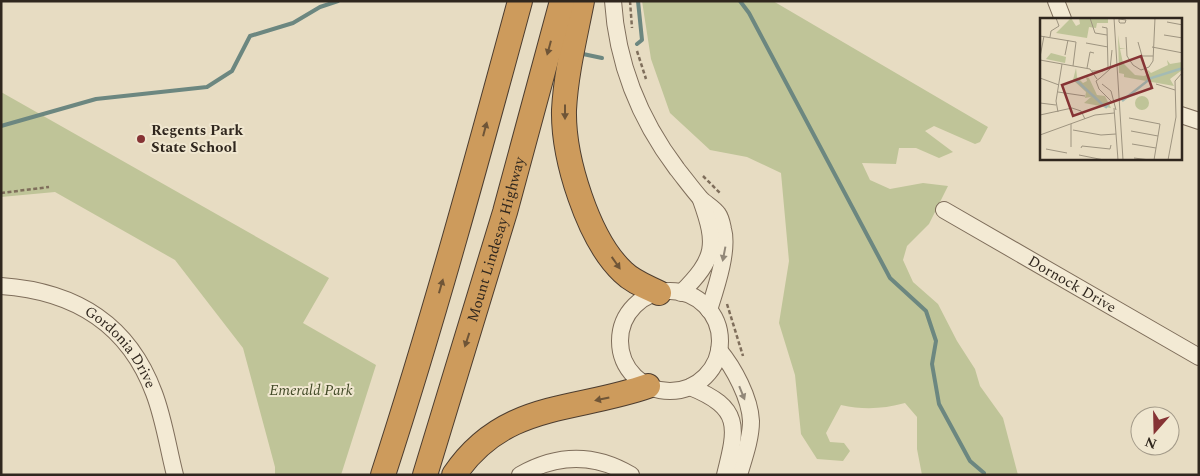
<svg xmlns="http://www.w3.org/2000/svg" width="1200" height="476" font-family="Spectral,serif">
<rect width="100%" height="100%" fill="#e7dcc2"/>
<g fill="#bfc498">
<path d="M642 1H773L988 127 980 142 975 144 934 126 925 131 953 152 939 158 916 148H899L896 164 862 163 870 180 890 189 923 183 948 186 929 224 907 246 903 260 913 282 938 304 957 341 975 369 980 386 1003 418 1018 475H922L917 449V417L905 403C882 409 864 410 841 405L826 433 830 442 844 443 850 451 843 461 817 459 801 434 795 375 779 323 789 261 781 173 747 157 710 150 670 113 651 59Z"/>
<polygon points="1,92 329,278 303,323 376,365 341,475 275,475 275,467 243,348 175,260 55,192 1,197"/>
</g>
<g fill="none" stroke-linecap="round" stroke-linejoin="round">
<g stroke="#6c8780" stroke-width="4">
<polyline points="740,1 749,13 890,278 926,311 936,341 932,364 939,404 970,461 984,473"/>
<polyline points="637,44 642,40 638,1"/>
<polyline points="583,54 602,58"/>
<polyline points="1,126 96,99 207,87 232,71 250,36 293,23 320,7 338,1"/>
</g>
<g stroke="#7f6e5b" stroke-width="18">
<g id="minor">
<path d="M613 1C617 63 640 120 677 169 685 179 693 190 701 199 706 204 714 208 718 214 721 218 722 224 723 229 729 250 716 288 709 310"/>
<polyline points="1056,1 1063,19"/>
<polyline points="1181,115 1199,121"/>
<path id="s1" d="M944 210 1199 357"/>
<path id="s2" d="M1 286C74 291 128 323 154 393 164 419 168 448 175 475"/>
<circle cx="670" cy="341" r="50"/>
<path d="M681 293C716 258 717 245 701 200"/>
<path d="M719 350C734 368 750 398 751 421 751 439 744 458 739 475"/>
<path d="M690 387C742 408 737 427 725 475"/>
<path d="M520 475C557 454 594 453 631 475"/>
</g>
</g>
<g stroke="#4d3d2f" stroke-width="26">
<g id="highway">
<path d="M582 1C575 37 566 73 564 110 563 158 588 239 623 272 633 282 647 287 659 293"/>
<path d="M383 475C434 318 477 160 520 1"/>
<path id="s3" d="M425 475 505 212 562 1"/>
<path d="M454 475C504 401 574 412 648 386"/>
</g>
</g>
<g stroke="#7f6e5b" stroke-width="2.5" stroke-dasharray="4 2.5" stroke-linecap="butt">
<polyline points="630,1 632,28"/>
<polyline points="637,51 646,79"/>
<polyline points="703,176 720,193"/>
<polyline points="1,193 49,187"/>
<polyline points="727,304 743,356"/>
</g>
<use href="#minor" stroke="#f3ead4" stroke-width="16"/>
<use href="#highway" stroke="#cd9b5c" stroke-width="24"/>
</g>
<defs><path id="oneway-solid" d="M-6-.8H1V-3.2L6.5 0L1 3.2V.8H-6Z" transform="scale(1.25)"/></defs>
<g fill="#6f5537">
<use href="#oneway-solid" transform="translate(549 48) rotate(105)"/>
<use href="#oneway-solid" transform="translate(565 112) rotate(90)"/>
<use href="#oneway-solid" transform="translate(485 129) rotate(-75)"/>
<use href="#oneway-solid" transform="translate(616 263) rotate(55)"/>
<use href="#oneway-solid" transform="translate(441 286) rotate(-74)"/>
<use href="#oneway-solid" transform="translate(467 340) rotate(108)"/>
<use href="#oneway-solid" transform="translate(602 399) rotate(168)"/>
</g>
<g fill="#928879">
<use href="#oneway-solid" transform="translate(724 254) rotate(101)"/>
<use href="#oneway-solid" transform="translate(742 393) rotate(68)"/>
</g>
<circle fill="#863334" stroke="#f0e7d0" stroke-width="2" cx="141" cy="139" r="5"/>
<g text-anchor="middle" stroke-width="4" stroke-linejoin="round" paint-order="stroke">
<g font-size="15" font-weight="bold" fill="#30271e" stroke="#f0e7d0" text-anchor="start">
<text x="151" y="135">Regents Park<tspan x="151" dy="17">State School</tspan></text>
</g>
<g font-size="15" fill="#30271e" stroke="#f0e7d0">
<text dy="5" stroke="none"><textPath href="#s3" startOffset="246">Mount Lindesay Highway</textPath></text>
<text dy="5" stroke="none"><textPath href="#s1" startOffset="148">Dornock Drive</textPath></text>
<text dy="5" stroke="none"><textPath href="#s2" startOffset="141">Gordonia Drive</textPath></text>
</g>
<g font-size="15" font-style="italic" fill="#424a27" stroke="#f0e7d0">
<text x="311" y="395">Emerald Park</text>
</g>
</g>
<g transform="translate(1040 18)">
<rect width="142" height="142" fill="#e7dcc2"/>
<path d="M31 0 36 8 40 6 39 0H68V5H57L56 10 49 9 47 20 16 15ZM78 17 80 30H86L80 31 83 45 95 57 104 58 109 56 107 51 111 55 128 47 127 42 130 46 142 44V52L130 61 134 68 84 59V56L79 55ZM11 35 26 39 25 45 6 41ZM36 50 37 59 43 65 47 63 46 59 49 60 57 77 65 78 71 90 44 85 51 79 45 80 46 74 33 62ZM95 85a7 7 0 1 1 14 0a7 7 0 1 1-14 0Z" fill="#bfc498"/>
<path fill="none" stroke="#a4bbb4" stroke-width="2.5" d="M36 62 63 87 66 89 70 84M82 83 111 60 143 50"/>
<path fill="none" stroke="#9e9480" stroke-width="1" d="M50 0 55 15 67 17M74 0 83 142M79 1 86 2 85 5H80L79 4V0M127 4 143 7M124 17 143 20M0 18 36 24 33 48M10 19 11 13 19 8 16 0M86 19 87 38 93 47 101 52 109 49 113 43 115 0M98 24 102 38H113M46 25 68 29M112 29 143 35M25 37 28 22M0 39 4 18M0 42 50 51 57 61M47 50 50 34 54 35M52 53H63L68 49 67 10 62 9M0 60 19 67M60 60 56 63 59 71 72 84M60 60 70 51 72 32M62 66 71 73 76 92M116 66 135 72M18 74 45 78M0 85 16 87M74 90 78 142M18 94 16 83 22 46M0 97 32 90 41 93 45 101M89 100 120 106 114 142M33 112 61 117 76 116M91 113 118 118M0 117 55 97 74 95M92 126 116 130M31 129V106M41 130 42 128 70 131 71 127M6 131 27 135M39 137 64 142M94 140 110 142M128 142 136 99 135 63 143 54"/>
<path fill="#863334" fill-opacity="0.15" stroke="#863334" stroke-width="2.5" d="M101 38 112 70 33 98 22 67Z"/>
<rect width="142" height="142" fill="none" stroke="#30271e" stroke-width="2.5"/>
</g>
<rect width="1200" height="476" fill="none" stroke="#30271e" stroke-width="5"/>
<g transform="translate(1155 431) rotate(200)"><circle r="24" fill="#f0e7d0" stroke="#a39a89"/>
<path d="M0-4L9 19L0 12L-9 19Z" fill="#863334"/>
<text y="-8" font-size="14" font-weight="bold" text-anchor="middle" fill="#30271e">N</text>
</g>
</svg>
